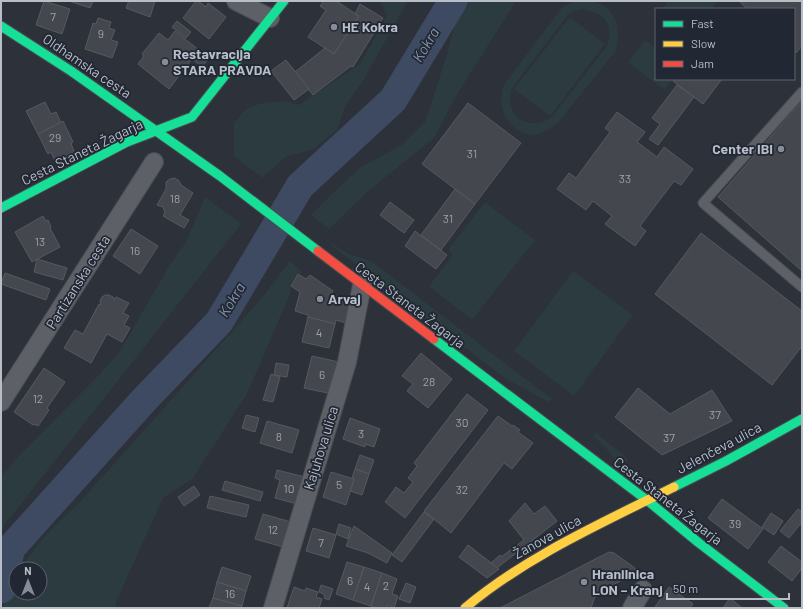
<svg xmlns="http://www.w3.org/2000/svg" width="803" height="609" font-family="Barlow,sans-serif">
<rect width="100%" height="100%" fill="#2d3139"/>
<g fill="#2b3b3f" fill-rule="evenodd">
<polygon points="380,1 408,1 364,79 345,106 337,130 312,150 287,156 262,178 234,156 234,123 246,109 262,103 285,101 299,105 360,64 387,16"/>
<polygon points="463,1 516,1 458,93 434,138 366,193 329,229 311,215 336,190 361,167 403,144 425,122 448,51 453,30"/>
<path d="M576 1C582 1 589 0 595 2 617 7 622 33 615 52L558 123C551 129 542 134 533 135 527 135 522 132 518 130 502 119 499 103 503 86L560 10 566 5ZM582 9C603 12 615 24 607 46L551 118C534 128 513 124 510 101 510 97 511 92 512 88L568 15 573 11Z"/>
<polygon points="668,1 715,1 717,2 712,9 662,9"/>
<polygon points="570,17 605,44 550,116 514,89"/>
<polygon points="645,40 656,48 656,79 673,79 664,90 628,62"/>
<polygon points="205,197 241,224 6,523 1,532 1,477 17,458 99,375 120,351 169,266 186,242"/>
<polygon points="485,202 535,240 472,320 429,286 453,255 448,250"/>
<polygon points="333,244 348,254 363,258 375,264 552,399 549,402 515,384 503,377 331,245"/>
<path d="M290 261 302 272C293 275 290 285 290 294L247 394 193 478 173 492 163 498 116 602 115 608H3L11 586 16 578V593H40V569H21C36 543 57 523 79 503L261 299Z"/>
<polygon points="573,271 633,315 574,396 514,351"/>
<polygon points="596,433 624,455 627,459 627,462 618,464 605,447 593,436"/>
</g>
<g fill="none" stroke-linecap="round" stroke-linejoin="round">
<polyline stroke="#3e4a61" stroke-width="29" points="1,589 11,548 144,400 219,322 300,186 393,100 453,1"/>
</g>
<g fill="#44474e" stroke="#555960">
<polygon points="44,1 70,9 62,34 36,25"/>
<polygon points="69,1 93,1 90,8"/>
<polygon points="129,1 155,1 150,17 126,8"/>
<polygon points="196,1 198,1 206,7 208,3 226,17 209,39 183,18"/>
<polygon points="324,1 336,1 359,16 334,54 308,37 326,10 320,6"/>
<polygon points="739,1 802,1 802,46 796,53 794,51 794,9 747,9"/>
<polygon points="360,4 383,18 353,67 351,66 313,95 295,72 325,48 334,54 359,16 355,14"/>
<polygon points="98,18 111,22 109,28 115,30 111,40 118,42 112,58 85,49 93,23 96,24"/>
<polygon points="177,21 191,32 186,38 172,27"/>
<polygon points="175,31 209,58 202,67 192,59 169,89 138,64 144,56 142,54 159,33 168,40"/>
<polygon points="286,60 309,89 294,100 271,71"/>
<polygon points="675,79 722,79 703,104 673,81"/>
<polygon points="677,85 694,97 658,145 649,139 660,124 652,118"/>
<polygon points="802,101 802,271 718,197"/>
<polygon points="45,102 51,114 56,112 61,123 38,134 26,111"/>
<polygon points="468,103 521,143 475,204 422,164"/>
<polygon points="617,112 645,132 637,142 657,157 664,147 693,169 681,185 674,181 640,226 646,231 635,246 605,224 612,216 593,201 586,210 557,189 569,173 576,178 610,132 605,128"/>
<polygon points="63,121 73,142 71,143 74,152 55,161 51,152 48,154 38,134"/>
<polygon points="175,178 179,181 181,185 193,193 180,215 189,220 184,228 163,216 165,213 163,207 157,205 166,189 166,182 170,179"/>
<polygon points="455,189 475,204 441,250 421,235"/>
<polygon points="390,202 414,220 404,233 380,215"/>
<polygon points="43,216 46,221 48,220 51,227 50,228 60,247 32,262 15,232"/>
<polygon points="131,229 158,246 140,274 113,256"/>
<polygon points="415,231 447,255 436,269 405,246"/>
<polygon points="701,233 802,311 802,346 772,385 655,294"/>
<polygon points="37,259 67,268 63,280 34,272"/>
<polygon points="5,273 50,289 46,300 1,284"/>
<polygon points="298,274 306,279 310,275 333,291 330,295 342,297 341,300 351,303 346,323 336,320 335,324 308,317 308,315 295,311 300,292 291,286"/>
<polygon points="105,295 109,295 113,297 114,300 116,297 129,303 123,313 129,316 124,325 130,328 122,342 107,334 91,363 64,348 75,330 83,334 99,304 101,305 100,301 102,297"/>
<polygon points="308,317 335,324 329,348 302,342"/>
<polygon points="421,353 452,379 428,408 407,391 413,384 402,376"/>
<polygon points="312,356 339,362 332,394 304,388"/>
<polygon points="276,363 289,365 287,377 274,375"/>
<polygon points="44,368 65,382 47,408 49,410 38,426 34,424 33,425 14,412"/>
<polygon points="271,374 280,377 273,402 263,400"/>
<polygon points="638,388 670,414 712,390 732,421 662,455 615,417"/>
<polygon points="467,394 488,410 405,518 385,502 396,487 404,493 413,482 408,478 417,466 414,463"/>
<polygon points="246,415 259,418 255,432 242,428"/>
<polygon points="498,416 512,426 513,425 520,430 518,432 533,443 512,469 504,463 451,533 424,511"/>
<polygon points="350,418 380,429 374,447 365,444 365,447 343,439"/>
<polygon points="267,421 299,430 292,453 260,443"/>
<polygon points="360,455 374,460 369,474 355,469"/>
<polygon points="355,469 369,474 362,495 350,491 354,479 352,478"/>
<polygon points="277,470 305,477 297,504 275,498 280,480 275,478"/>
<polygon points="331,472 354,479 346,505 323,497"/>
<polygon points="225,481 263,492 260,501 222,490"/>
<polygon points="194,486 200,495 184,506 178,497"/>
<polygon points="210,496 249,505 246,517 207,508"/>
<polygon points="722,499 763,529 748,549 708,518"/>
<polygon points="525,503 534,514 545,506 557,521 497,568 491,563 500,555 501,557 524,540 509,521"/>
<polygon points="798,509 802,512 802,522 789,538 780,531"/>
<polygon points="424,512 434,519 402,562 392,555"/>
<polygon points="771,513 783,521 774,535 762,527"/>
<polygon points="263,514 291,522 283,547 255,539"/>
<polygon points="339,524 351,528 348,539 336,534"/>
<polygon points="354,526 392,553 387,563 368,553 346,546"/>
<polygon points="313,528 336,535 329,558 306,551"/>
<polygon points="468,545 499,569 487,578 459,557"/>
<polygon points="781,546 802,562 802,568 792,581 768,562"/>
<polygon points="609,552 614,553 639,571 596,594 591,608 500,608"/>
<polygon points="347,562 364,567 353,600 336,594"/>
<polygon points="222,567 251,576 246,591 217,582"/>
<polygon points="364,567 382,573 371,606 353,600"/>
<polygon points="382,573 397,579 392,594 398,596 394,608 388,605 387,608 376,608 371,606"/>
<polygon points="217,582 246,591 242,606 213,598"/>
<polygon points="406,583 416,587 410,603 399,599"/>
<polygon points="321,585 333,589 329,600 324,598 325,595 319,592"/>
<polygon points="294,587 305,591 306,588 318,592 316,597 322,599 319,608 287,608"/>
<polygon points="669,587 693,604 690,608 657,608 655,607"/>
<polygon points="213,598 242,606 241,608 209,608"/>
<polygon points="730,598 742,608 723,608"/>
</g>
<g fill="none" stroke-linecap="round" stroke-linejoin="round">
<g stroke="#494c51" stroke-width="11">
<polyline id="lane" points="802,92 703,203 802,287"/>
</g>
<g stroke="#494c51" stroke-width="20">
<g id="street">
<polyline points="236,1 270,18"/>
<polyline points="1,402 154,162"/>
<polyline points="273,608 347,362 362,285"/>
<polyline points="632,608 643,590"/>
</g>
</g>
<g stroke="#494c51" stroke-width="11">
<g id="fast">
<polyline points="1,26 71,71 220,176 318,251"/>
<polyline points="1,208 127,142 192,117 284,1"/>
<polyline points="434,339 648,501 699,543 784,608"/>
<polyline points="674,487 726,461 802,419"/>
</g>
</g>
<g stroke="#494c51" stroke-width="11">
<path id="slow" d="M465 608C527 556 602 523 674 487"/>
</g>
<g stroke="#494c51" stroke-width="11">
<polyline id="jam" points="318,251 434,339"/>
</g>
<use href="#lane" stroke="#5d6066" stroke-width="9"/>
<use href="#street" stroke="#5d6066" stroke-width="18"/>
<use href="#fast" stroke="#16e098" stroke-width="9"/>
<use href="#slow" stroke="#ffcf43" stroke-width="9"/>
<use href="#jam" stroke="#f24e42" stroke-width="9"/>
</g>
<g fill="#878d96" stroke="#212733" stroke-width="1.5">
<circle cx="334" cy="27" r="4"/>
<circle cx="165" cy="62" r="4"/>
<circle cx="781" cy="149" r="4"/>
<circle cx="320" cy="299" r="4"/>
<circle cx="584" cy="582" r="4"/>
</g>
<g text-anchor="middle" stroke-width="3.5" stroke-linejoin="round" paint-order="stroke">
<g font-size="12" fill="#9ba0aa">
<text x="53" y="21">7</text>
<text x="101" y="38">9</text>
<text x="55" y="142">29</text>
<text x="472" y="158">31</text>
<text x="625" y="183">33</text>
<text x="175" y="203">18</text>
<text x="448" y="223">31</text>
<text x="40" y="246">13</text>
<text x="135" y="255">16</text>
<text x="319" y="337">4</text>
<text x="322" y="379">6</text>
<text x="429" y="386">28</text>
<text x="38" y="403">12</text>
<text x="715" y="419">37</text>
<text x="462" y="427">30</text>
<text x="361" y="438">3</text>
<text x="279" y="441">8</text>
<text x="669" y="442">37</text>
<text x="339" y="489">5</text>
<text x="289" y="493">10</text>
<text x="462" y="494">32</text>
<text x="735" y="528">39</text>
<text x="273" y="534">12</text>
<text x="321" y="547">7</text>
<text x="350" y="585">6</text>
<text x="386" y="590">2</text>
<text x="367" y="591">4</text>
<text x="230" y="598">16</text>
</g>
<g font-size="14" font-weight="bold" fill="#b8bec8" stroke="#212733" text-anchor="start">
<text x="342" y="32">HE Kokra</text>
<text x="173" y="59">Restavracija<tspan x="173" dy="16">STARA PRAVDA</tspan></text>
<text x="773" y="154" text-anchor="end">Center IBI</text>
<text x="328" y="304">Arvaj</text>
<text x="592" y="579">Hranilnica<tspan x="592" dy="16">LON – Kranj</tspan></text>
</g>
<g font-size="14" fill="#b8bec8" stroke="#212733">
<text transform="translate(87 66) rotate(34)" y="5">Oldhamska cesta</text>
<text transform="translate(82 152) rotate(-26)" y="5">Cesta Staneta Žagarja</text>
<text transform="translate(78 282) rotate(-58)" y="5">Partizanska cesta</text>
<text transform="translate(410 305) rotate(37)" y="5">Cesta Staneta Žagarja</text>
<text transform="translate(321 448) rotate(-73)" y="5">Kajuhova ulica</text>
<text transform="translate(719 448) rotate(-28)" y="5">Jelenčeva ulica</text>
<text transform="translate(668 501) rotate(38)" y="5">Cesta Staneta Žagarja</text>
<text transform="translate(547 537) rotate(-29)" y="5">Žanova ulica</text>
</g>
<g font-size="15" font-style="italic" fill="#8492ac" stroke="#212733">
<text transform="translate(426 45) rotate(-59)" y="5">Kokra</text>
<text transform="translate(232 300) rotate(-59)" y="5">Kokra</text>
</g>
</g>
<rect width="803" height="609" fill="none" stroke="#b8bec8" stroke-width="4"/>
<rect x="655" y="8" width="140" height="72" fill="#212733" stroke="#5d636f"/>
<rect x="663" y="21" width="20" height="6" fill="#16e098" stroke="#5d636f"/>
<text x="691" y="28" font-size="12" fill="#b8bec8">Fast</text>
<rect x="663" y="41" width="20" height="6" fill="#ffcf43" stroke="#5d636f"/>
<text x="691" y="48" font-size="12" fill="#b8bec8">Slow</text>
<rect x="663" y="61" width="20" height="6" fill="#f24e42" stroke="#5d636f"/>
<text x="691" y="68" font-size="12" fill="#b8bec8">Jam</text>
<g transform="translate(28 581)"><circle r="19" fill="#212733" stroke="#5d636f"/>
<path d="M0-3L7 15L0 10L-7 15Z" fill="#878d96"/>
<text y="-6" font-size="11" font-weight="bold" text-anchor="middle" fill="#b8bec8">N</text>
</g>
<path d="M667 593v6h122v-6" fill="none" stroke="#b8bec8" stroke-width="2"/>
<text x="673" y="593" font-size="12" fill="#b8bec8" stroke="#212733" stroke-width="3" paint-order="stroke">50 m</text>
</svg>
